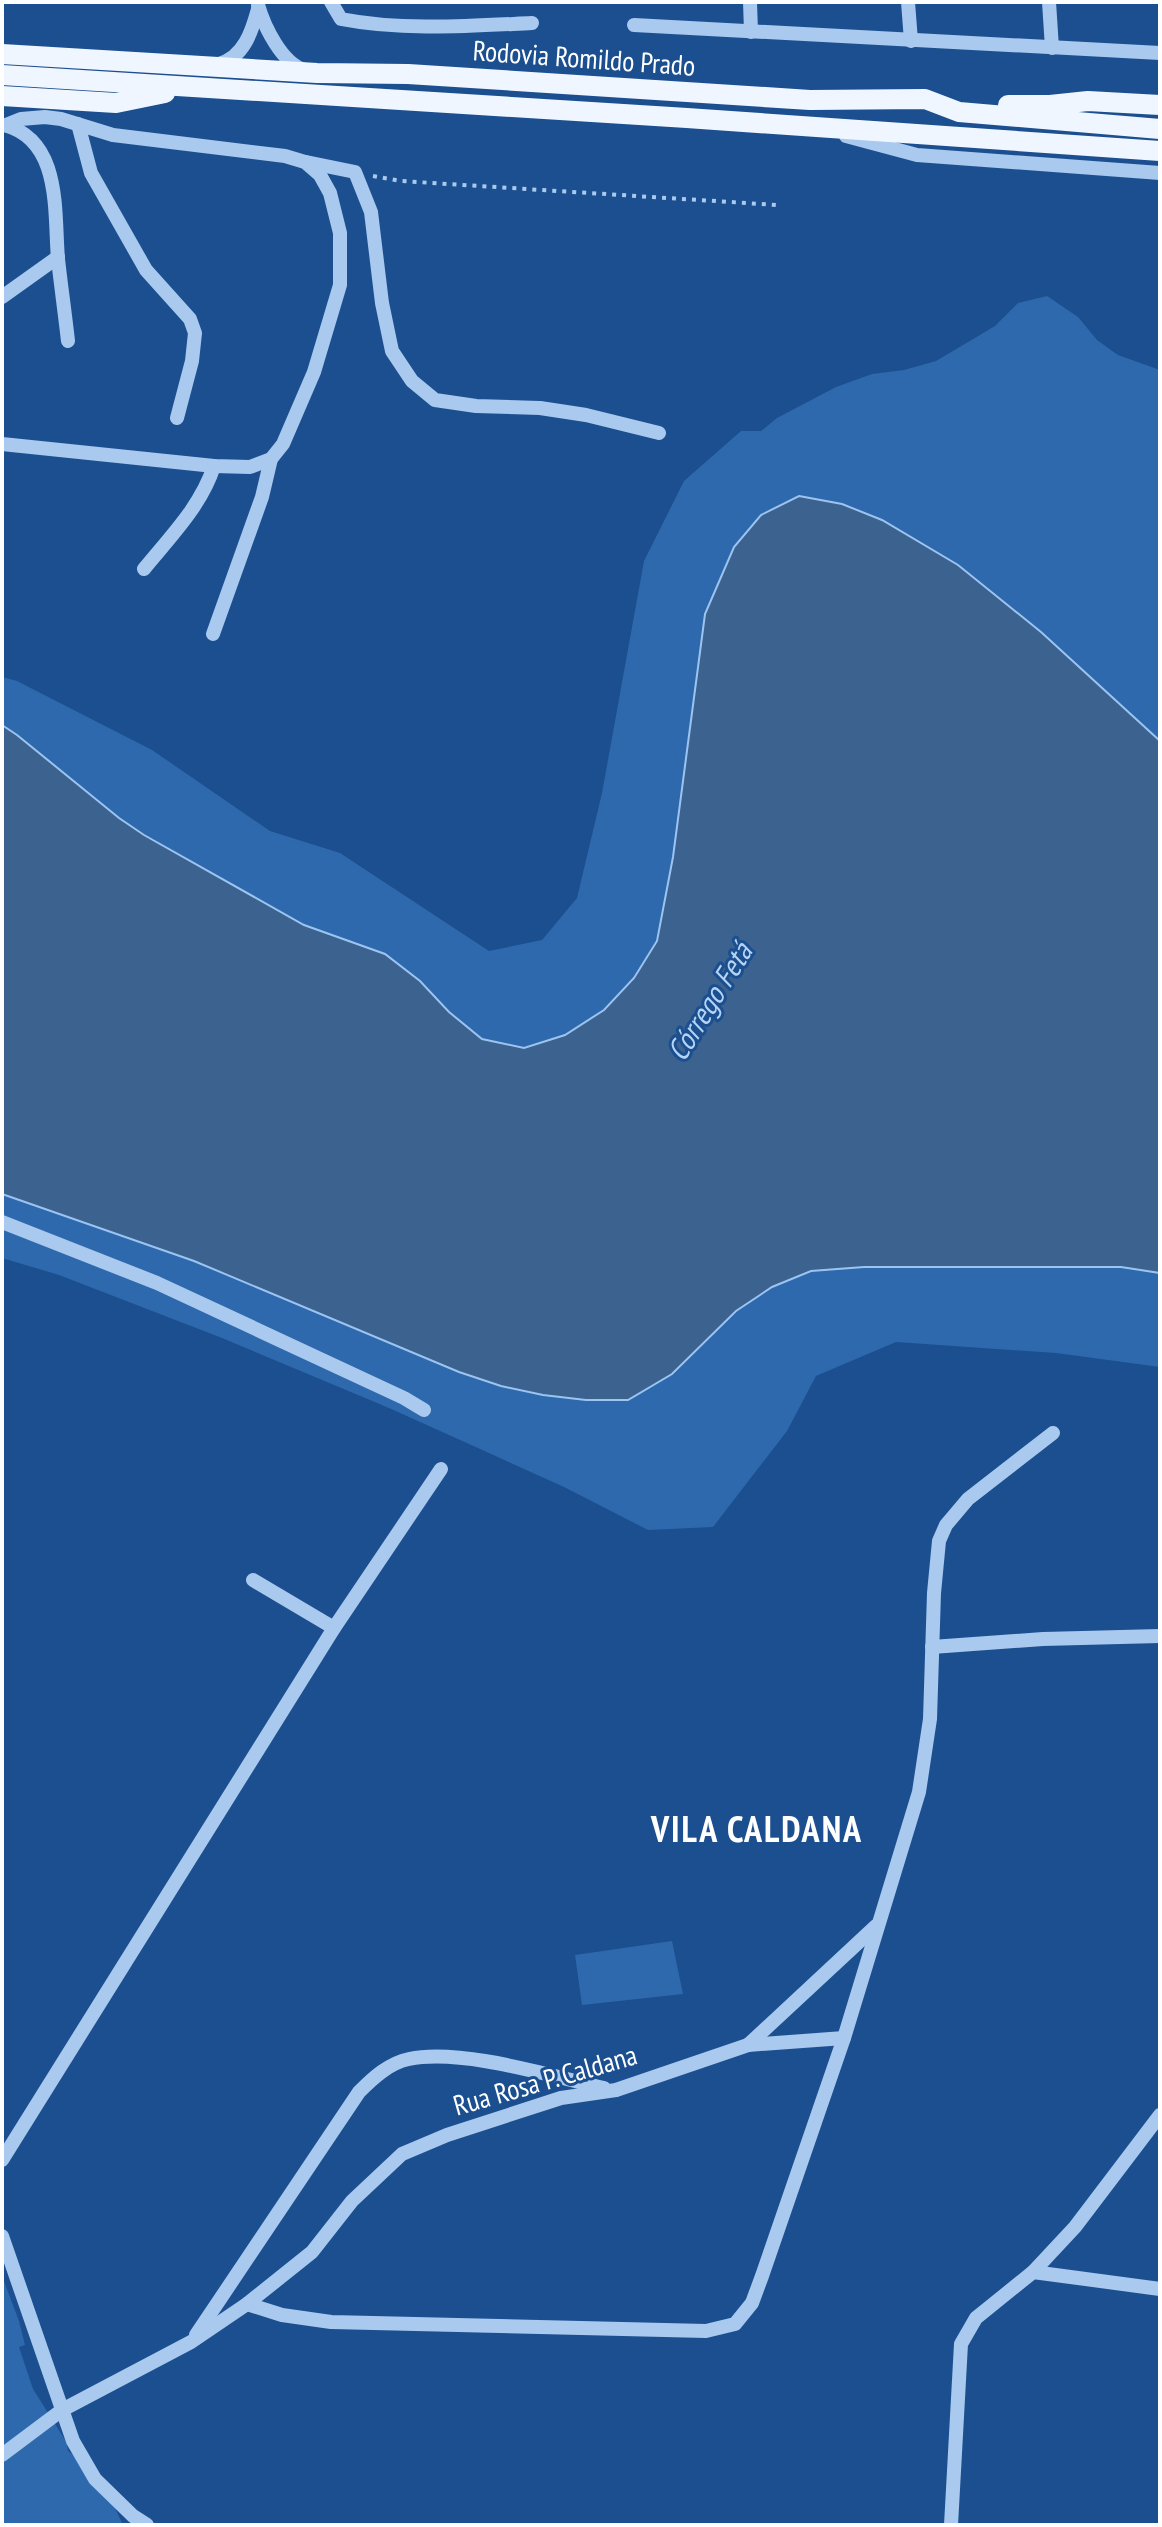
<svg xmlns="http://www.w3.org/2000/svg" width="1162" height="2527" font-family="'PT Sans Narrow',sans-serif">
<rect width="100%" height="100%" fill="#1b4f8f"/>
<g fill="#2e69ad">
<polygon points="1047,296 1078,317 1097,340 1118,355 1160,370 1160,1367 1056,1353 896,1342 816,1376 787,1431 713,1527 648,1530 564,1487 389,1408 222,1338 59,1275 2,1258 2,677 17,681 152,750 270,831 340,853 489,951 542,940 577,898 602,793 644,561 684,481 741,431 761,431 777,418 836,387 872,374 904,370 936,361 995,326 1018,303"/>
<polygon points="672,1941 683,1994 582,2005 575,1955"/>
<path d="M2 2276 19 2321 25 2345 19 2347 33 2389 67 2443 68 2451C99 2472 108 2492 123 2525H2Z"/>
</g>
<polygon fill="#3c6290" stroke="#9cc4f0" stroke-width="2" points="799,496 842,504 882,520 958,565 1041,632 1160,741 1160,1273 1121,1267 864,1267 811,1271 772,1287 736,1311 672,1374 628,1400 586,1400 543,1395 501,1386 459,1372 194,1261 2,1194 2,725 17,735 119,818 144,835 304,925 385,954 420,981 449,1012 482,1039 524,1048 565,1035 604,1010 634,978 657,941 673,857 705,614 734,547 761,515"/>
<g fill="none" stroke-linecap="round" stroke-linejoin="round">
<polyline stroke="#a9c9ee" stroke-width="4" stroke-dasharray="4 6" stroke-linecap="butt" points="373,176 401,181 777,205"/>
<g stroke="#a9c9ee" stroke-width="14">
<path d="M331 2 341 19C402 31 469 26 532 23"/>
<polyline points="750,2 751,32"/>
<polyline points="908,2 911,41"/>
<polyline points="1049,2 1052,48"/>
<path d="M258 5C264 26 282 64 305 70"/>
<polyline points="634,25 1160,53"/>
<path d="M219 64C244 57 252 31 258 9"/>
<polyline points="78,124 91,173 146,270 190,319 195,333 192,361 177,418"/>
<path d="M4 125C62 140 54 212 58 259 61 286 65 314 68 341"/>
<polyline points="846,136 917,155 1160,173"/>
<polyline points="306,162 355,172 371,212 382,303 392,351 412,381 435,400 476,406 540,408 586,415 659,433"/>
<polyline points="2,297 58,257"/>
<polyline points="2,444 214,466 250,467 271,459 283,444 314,372 340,285 340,233 330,193 320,175 305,162 285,156 113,135 61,119 45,117 21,119 6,125"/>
<path d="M144 569C171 536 201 506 214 466"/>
<polyline points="213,634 262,497 271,459"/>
<polyline points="2,1222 157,1283 404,1398 424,1410"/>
<polyline points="253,1580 334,1628"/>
<polyline points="932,1647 1043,1639 1160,1636"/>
<polyline points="748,2045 876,1926"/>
<polyline points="2,2160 334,1628 441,1469"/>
<polyline points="2,2236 73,2441 95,2479 133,2516 147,2525"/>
<polyline points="1033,2272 1160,2289"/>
<polyline points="247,2304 282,2315 331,2322 706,2331 735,2324 752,2303 762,2276 844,2038 919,1792 930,1719 934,1593 939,1541 946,1525 968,1499 1053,1433"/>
<path d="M196 2335 359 2092C373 2078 389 2063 409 2059 461 2048 551 2076 604 2088"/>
<polyline points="2,2455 62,2410 191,2342 247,2304 312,2252 352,2201 402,2154 447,2135 561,2098 616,2090 748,2045 844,2038"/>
<polyline points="951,2525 961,2344 976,2318 1033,2272 1075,2227 1160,2115"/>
</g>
<g stroke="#f0f6ff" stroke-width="20">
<polyline points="2,54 317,73 408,74 810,100 925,99 959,112 1160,129"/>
<polyline points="2,75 687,118 1160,151"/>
<polyline points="2,96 116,103 165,93"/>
<polyline points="1008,105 1050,105 1088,101 1160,105"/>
</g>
</g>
<g text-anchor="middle" stroke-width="6" stroke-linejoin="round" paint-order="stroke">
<g font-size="28" fill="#fff" stroke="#1b4f8f">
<text transform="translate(584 58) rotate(4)" y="10">Rodovia Romildo Prado</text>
<text transform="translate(545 2080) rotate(-16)" y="10">Rua Rosa P. Caldana</text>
</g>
<g font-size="30" font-style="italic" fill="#b5d3f5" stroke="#1b4f8f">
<text transform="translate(710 1002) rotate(-58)" y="10">Córrego Fetá</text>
</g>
<g font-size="36" font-weight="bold" letter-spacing="2" fill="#fff" stroke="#1b4f8f">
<text x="757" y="1842">VILA CALDANA</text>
</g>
</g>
<rect width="1162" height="2527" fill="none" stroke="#ffffff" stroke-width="8"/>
</svg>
